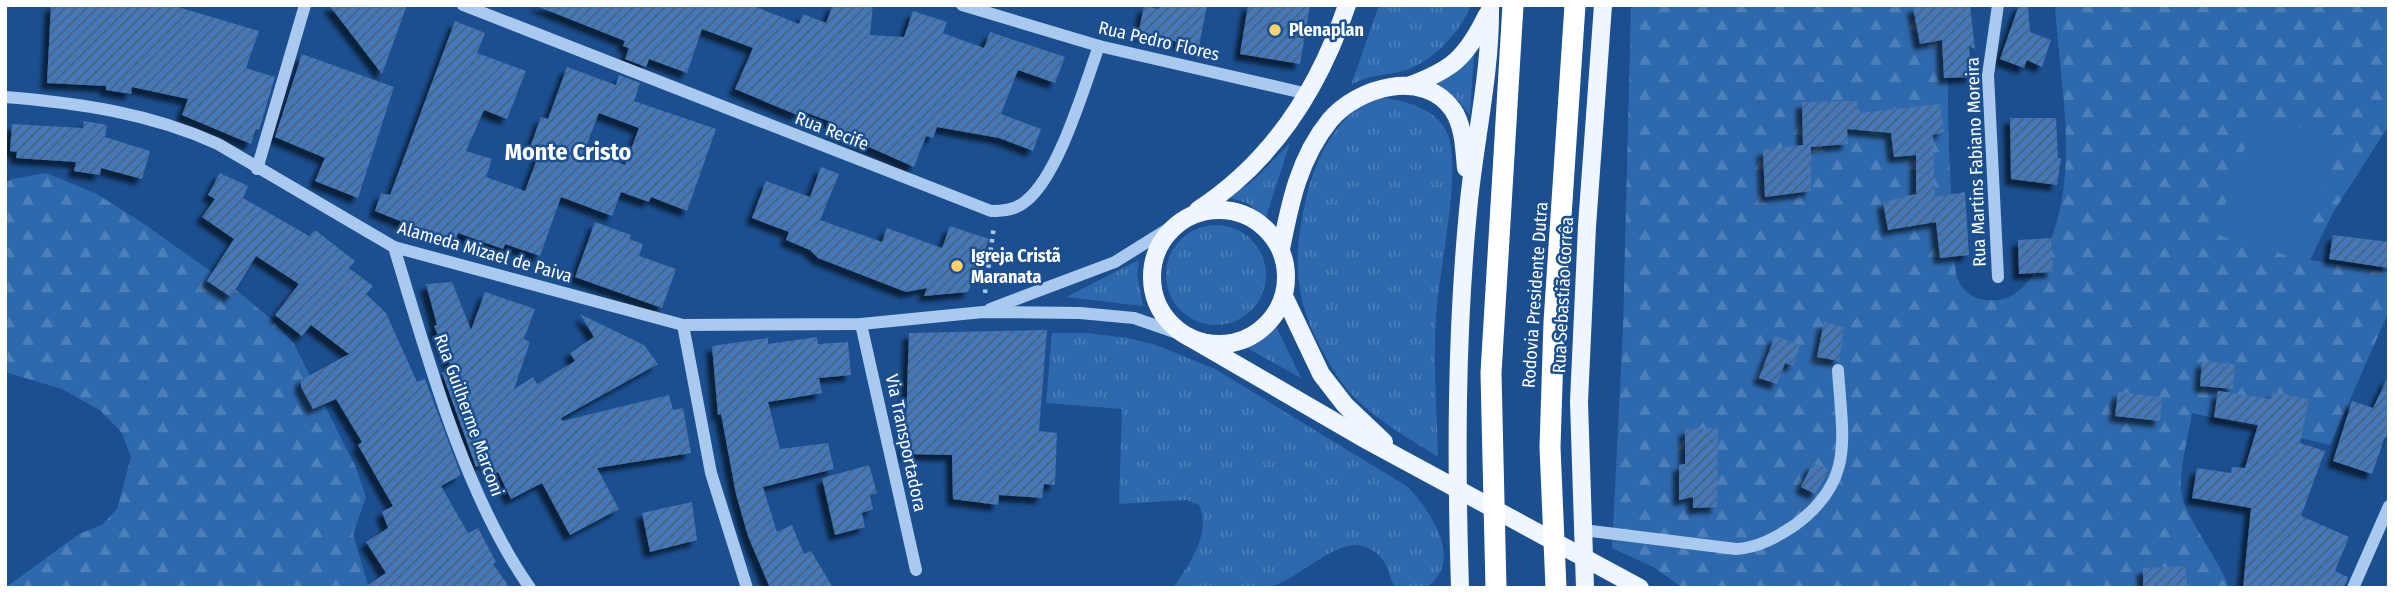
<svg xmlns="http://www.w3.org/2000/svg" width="2394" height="593" font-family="'Fira Sans Condensed',sans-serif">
<defs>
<pattern id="grass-tufts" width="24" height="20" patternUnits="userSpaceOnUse" patternTransform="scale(1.75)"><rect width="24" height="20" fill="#2e69ad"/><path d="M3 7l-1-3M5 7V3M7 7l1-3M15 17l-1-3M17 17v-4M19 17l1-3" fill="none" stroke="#4d80b9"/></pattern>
<pattern id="forest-firs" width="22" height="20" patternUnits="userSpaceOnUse" patternTransform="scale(1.75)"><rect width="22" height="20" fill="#2e69ad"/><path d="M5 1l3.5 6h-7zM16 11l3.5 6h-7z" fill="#4d80b9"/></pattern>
<pattern id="building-hatch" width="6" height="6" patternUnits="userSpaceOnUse" patternTransform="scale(1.75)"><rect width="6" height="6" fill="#4478b7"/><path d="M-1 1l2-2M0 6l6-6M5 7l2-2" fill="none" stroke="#486282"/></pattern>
<filter id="shadow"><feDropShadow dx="-6" dy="6" stdDeviation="2" flood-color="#0009"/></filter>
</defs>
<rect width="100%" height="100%" fill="#1b4f8f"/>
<g fill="url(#grass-tufts)">
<path d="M1379 5H1471C1460 34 1430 65 1399 72 1381 76 1368 75 1351 85Z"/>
<polygon points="1474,52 1470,115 1455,97 1434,85 1453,75"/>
<path d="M1375 97C1402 99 1440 108 1449 138 1461 180 1438 271 1436 319 1433 365 1437 411 1438 457 1410 439 1379 422 1355 398 1341 384 1331 367 1322 350 1292 294 1293 254 1307 195 1317 154 1337 117 1375 97Z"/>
<polygon points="1290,143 1266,217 1247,203 1230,198 1256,178"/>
<circle cx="1216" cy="275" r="50"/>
<polygon points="1139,260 1137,274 1143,306 1066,297"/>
<polygon points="1276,326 1301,378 1247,348"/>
<path d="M1052 333H1087L1128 338 1156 345 1215 369 1408 487C1431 512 1465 561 1426 588H1396C1389 579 1389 567 1382 559 1349 518 1302 582 1266 588 1237 593 1203 588 1173 588 1189 564 1212 534 1199 505L1187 500 1119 504 1122 409 1046 403Z"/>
</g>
<g fill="url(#forest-firs)">
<path d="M1631 5H1952C1943 95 1951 185 1956 275 1961 290 1971 299 1987 300 2011 303 2026 287 2037 268 2085 188 2060 92 2055 5H2389V125L2334 211 2310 260 2389 272V311L2330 445 2192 413C2188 437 2180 465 2181 489 2183 516 2219 558 2229 588H1683L1655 568 1612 548 1623 328Z"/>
<polygon points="46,173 97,194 144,224 230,285 271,319 294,344 356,468 366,497 353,534 369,588 5,588 79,534 102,525 117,509 131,457 122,433 101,411 62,389 5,372 5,183 12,179"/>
</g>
<polygon fill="#2e69ad" points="2256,114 2339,139 2300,259 2215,234"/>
<g fill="url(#building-hatch)" fill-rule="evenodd" filter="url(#shadow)">
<polygon points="51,5 171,5 259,31 246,68 275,77 259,130 256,129 251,144 182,115 188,99 132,87 131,94 106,90 106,86 47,83"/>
<polygon points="329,5 407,5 382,74"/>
<polygon points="534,5 751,5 799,24 803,14 826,23 833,5 873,5 870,35 904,37 913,11 947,22 943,33 984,48 990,32 1065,57 1055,83 1018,70 1001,114 1041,129 1033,151 999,138 937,127 933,138 926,136 914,167 831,130 834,123 799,110 797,115 735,89 753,48 702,29 687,73 649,59 646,67 625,59 629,48 623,46 625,41"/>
<polygon points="1160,5 1207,5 1199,46 1138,34 1144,6 1159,9"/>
<polygon points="1248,5 1310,5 1300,64 1240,54"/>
<polygon points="1925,5 1970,5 1975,49 1969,46 1972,77 1944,78 1942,40 1920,44 1913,7"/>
<polygon points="2019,5 2028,5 2030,32 2051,40 2042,67 2027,60 2024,68 2000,59"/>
<path d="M455 21 485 33 477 53 526 71 507 119 484 110 466 151 492 159 486 177 525 191 539 154 529 150 541 117 548 119 567 67 616 85 619 75 640 83 634 101 716 129 687 211 651 197 649 202 621 192 612 216 561 197 540 256 505 244 503 249 458 233 455 243 375 211 381 193 390 195ZM599 113 639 128 625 165 585 149Z"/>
<polygon points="302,54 394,87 358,198 315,181 325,158 275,137"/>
<polygon points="1857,101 1858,113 1940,104 1944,132 1933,135 1935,197 1965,192 1969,255 1940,258 1936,222 1888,230 1883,202 1916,194 1916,155 1894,157 1891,133 1847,129 1848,144 1811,147 1811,191 1765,197 1763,150 1803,145 1802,102"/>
<polygon points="2010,118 2056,118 2058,158 2061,158 2057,185 2011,179"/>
<polygon points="84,121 107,125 105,137 150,151 142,179 101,168 100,175 74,171 76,162 16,158 17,152 10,151 12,124 83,128"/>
<polygon points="821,167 839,174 820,220 882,242 887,228 942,248 950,226 989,239 968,292 924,296 927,288 906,292 818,258 810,250 786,240 789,232 752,218 766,181 810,197"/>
<polygon points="220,173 248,186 243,198 309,236 315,230 355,261 349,268 373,286 366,294 386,313 417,382 425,379 461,475 441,486 468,533 478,528 496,562 493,564 510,588 363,588 386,573 366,542 388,528 382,512 393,506 358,445 362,442 336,399 313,409 301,387 301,380 349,354 311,325 302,336 275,315 299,284 256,256 231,297 207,281 234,239 202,217 215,199 208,195"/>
<polygon points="595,222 631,235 629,239 643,244 639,256 676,269 662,308 575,277"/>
<polygon points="2333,235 2389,242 2389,268 2329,259"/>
<polygon points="2051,238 2053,272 2019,274 2018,240"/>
<polygon points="452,282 471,330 485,292 535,309 524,339 530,342 514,389 533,377 537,384 575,361 570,353 594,337 580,314 644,345 658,364 561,418 562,421 669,395 673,410 683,408 691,453 597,468 619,509 570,535 542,483 511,499 498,472 491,475 486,462 476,467 442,373 452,369 434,326 437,325 426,284"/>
<polygon points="1824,322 1844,327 1839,361 1817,357"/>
<polygon points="1047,330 1039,431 1057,433 1055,485 1044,484 1042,498 999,495 998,505 953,499 952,455 905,454 909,333"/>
<polygon points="1775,336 1800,345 1793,366 1785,363 1777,384 1759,378"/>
<polygon points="817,337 818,344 848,342 851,375 819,378 822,393 768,402 780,449 828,443 834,469 763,487 777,532 792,525 804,554 811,551 833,588 770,588 748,536 736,494 721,414 718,415 712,346 768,338 768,344"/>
<polygon points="2202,361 2235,364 2233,389 2200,386"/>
<polygon points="2389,375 2389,438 2385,437 2372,474 2333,461 2352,401 2373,408"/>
<polygon points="2218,391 2271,399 2272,392 2309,399 2300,443 2325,451 2301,516 2349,537 2335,571 2348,577 2344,588 2243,588 2251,508 2192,498 2197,468 2231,473 2232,467 2245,468 2258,425 2214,417"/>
<polygon points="2118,392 2162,397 2160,421 2115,416"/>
<polygon points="1718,428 1717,507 1693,508 1693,497 1679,500 1679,465 1685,464 1685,429"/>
<polygon points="1813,463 1829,470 1815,494 1801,487"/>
<polygon points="869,465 877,493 870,495 873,509 862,513 865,527 835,535 822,478"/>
<polygon points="692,502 697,540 650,552 642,513"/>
<polygon points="2186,566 2187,588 2143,588 2143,568"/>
</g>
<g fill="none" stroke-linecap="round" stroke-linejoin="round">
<polyline stroke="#a9c9ee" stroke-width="4.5" stroke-dasharray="3.5 5" stroke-linecap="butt" points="985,293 994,226"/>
<g stroke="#a9c9ee" stroke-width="12">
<path d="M463 5 991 211C1003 211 1016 210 1026 201 1059 175 1084 87 1099 46"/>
<polyline points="962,5 1099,46 1308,94"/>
<path d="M5 97C79 103 150 113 218 144L394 247 683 325 861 324 983 312 1080 313 1134 318 1189 337"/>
<polyline points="257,169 305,5"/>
<path d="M394 247C427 356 464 494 530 588"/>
<polyline points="1998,277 1988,75 1998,5"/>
<polyline points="990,309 1115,262 1179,222"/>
<polyline points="861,324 916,570"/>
<polyline points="683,325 711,473 747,588"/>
<path d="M1583 530 1736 549C1758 548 1777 537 1795 525 1856 480 1842 437 1838 370"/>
<polyline points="2353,588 2389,506"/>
</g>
<g stroke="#f0f6ff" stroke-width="18">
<path d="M1408 86C1452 70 1466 58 1487 15"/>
<circle cx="1219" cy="277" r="67"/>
<path d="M1198 210C1273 161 1319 89 1347 5"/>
<path d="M1281 249C1290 203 1299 158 1330 120 1358 87 1424 68 1453 110 1464 127 1464 148 1466 168"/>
<polyline points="1284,296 1321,374 1345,405 1384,442"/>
<polyline points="1189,337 1363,438 1640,588"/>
<path d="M1460 588C1456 461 1456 337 1468 211 1474 143 1491 74 1490 5"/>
<polyline points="1585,588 1579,402 1587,226 1603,5"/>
</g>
<g stroke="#fff" stroke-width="21">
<polyline points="1496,588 1491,373 1513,5"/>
<polyline points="1556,588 1550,447 1554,322 1575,5"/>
</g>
</g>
<g fill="#ffd166" stroke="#1b4f8f" stroke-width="2.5">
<circle cx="1275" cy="30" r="7"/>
<circle cx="957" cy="266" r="7"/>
</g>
<g text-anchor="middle" stroke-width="5" stroke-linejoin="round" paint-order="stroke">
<g font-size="18" font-weight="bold" fill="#fff" stroke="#1b4f8f" text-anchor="start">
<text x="1289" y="36">Plenaplan</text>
<text x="971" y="262">Igreja Cristã<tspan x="971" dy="21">Maranata</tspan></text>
</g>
<g font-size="18" fill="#fff" stroke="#1b4f8f">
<text transform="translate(1159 41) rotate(13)" y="6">Rua Pedro Flores</text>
<text transform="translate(832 131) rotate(21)" y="6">Rua Recife</text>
<text transform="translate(1976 162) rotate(-92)" y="6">Rua Martins Fabiano Moreira</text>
<text transform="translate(485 252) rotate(16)" y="6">Alameda Mizael de Paiva</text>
<text transform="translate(1535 295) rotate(-86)" y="6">Rodovia Presidente Dutra</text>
<text transform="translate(1563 295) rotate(-87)" y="6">Rua Sebastião Corrêa</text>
<text transform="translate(469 415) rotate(70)" y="6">Rua Guilherme Marconi</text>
<text transform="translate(906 443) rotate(78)" y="6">Via Transportadora</text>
</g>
<g font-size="24" font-weight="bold" fill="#fff" stroke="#1b4f8f">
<text x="568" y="160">Monte Cristo</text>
</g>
</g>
<rect width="2394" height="593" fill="none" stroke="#ffffff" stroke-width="14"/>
</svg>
